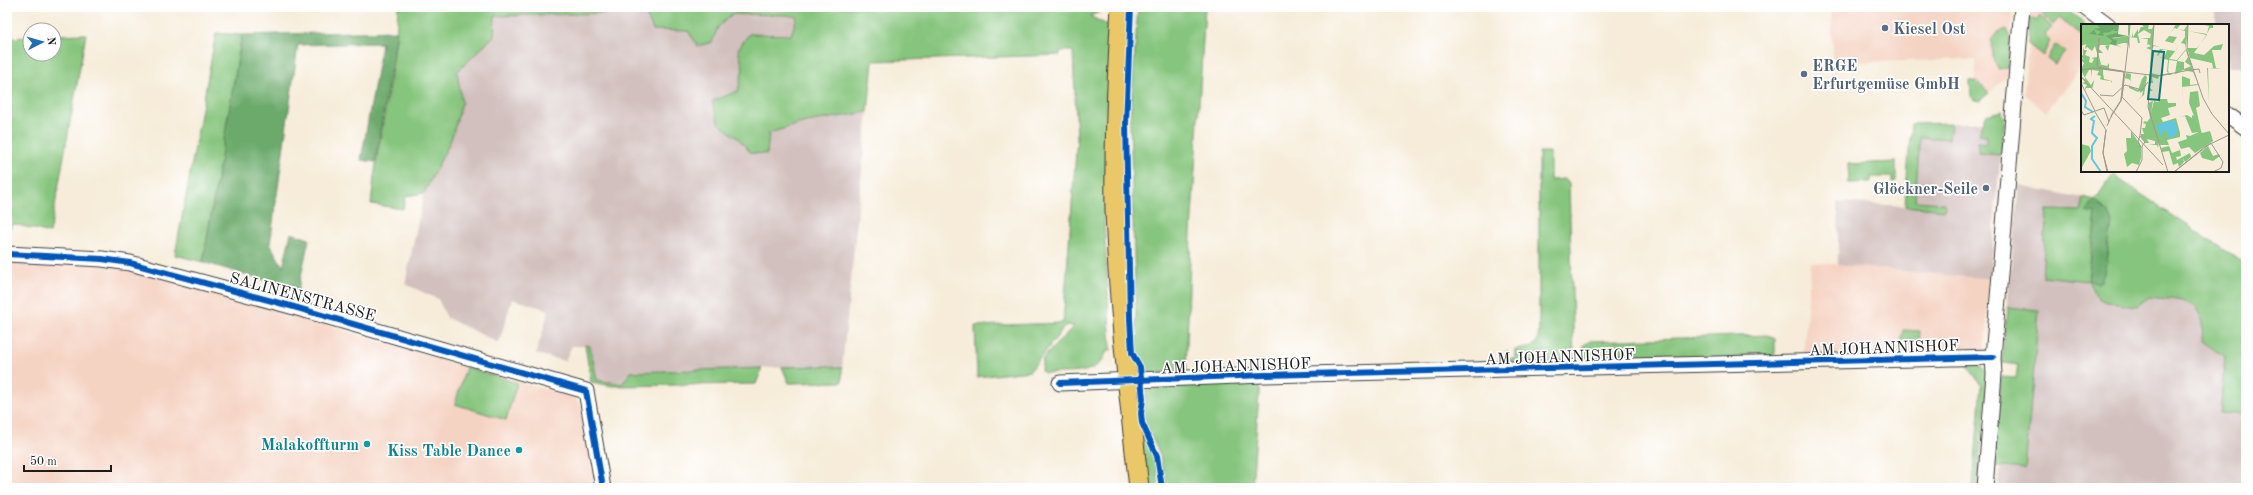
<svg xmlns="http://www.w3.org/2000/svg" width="2253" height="495" font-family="'Old Standard TT',serif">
<rect width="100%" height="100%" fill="#fff"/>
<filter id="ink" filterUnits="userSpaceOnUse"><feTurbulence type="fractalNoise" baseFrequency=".025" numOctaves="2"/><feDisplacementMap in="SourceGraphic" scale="8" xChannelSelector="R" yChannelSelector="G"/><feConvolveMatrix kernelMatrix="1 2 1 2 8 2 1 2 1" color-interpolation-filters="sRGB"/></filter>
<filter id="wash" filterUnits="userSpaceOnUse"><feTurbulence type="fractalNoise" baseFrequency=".012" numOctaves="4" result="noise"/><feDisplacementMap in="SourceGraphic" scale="16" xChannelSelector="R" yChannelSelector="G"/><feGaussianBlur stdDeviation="0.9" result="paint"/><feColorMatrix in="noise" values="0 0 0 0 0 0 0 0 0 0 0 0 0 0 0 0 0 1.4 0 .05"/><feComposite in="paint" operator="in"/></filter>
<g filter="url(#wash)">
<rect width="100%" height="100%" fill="#f6ecd9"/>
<g fill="#f5d3c2">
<polygon points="1831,7 2013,7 2011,36 2007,29 1991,41 1992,57 1998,69 2008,68 2008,76 1989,93 1976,81 1975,59 1833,63"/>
<polygon points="2035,7 2046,9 2053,24 2059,18 2082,36 2082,66 2046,112 2024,94 2028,44 2043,55 2045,36 2051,27 2040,16 2036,21 2030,17"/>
<polygon points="7,259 119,266 255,303 395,346 575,398 581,407 595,488 7,488"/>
<polygon points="1811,262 1991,279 1984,350 1803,357"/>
</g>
<g fill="#d1c0bd">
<polygon points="2215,7 2246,7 2246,67 2228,67 2228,25 2215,25"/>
<polygon points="812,8 873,61 842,368 828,366 631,372 622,384 597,380 590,346 572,346 565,361 536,354 549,310 512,299 499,343 447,318 438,299 405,284 424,193 451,140 462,103 456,72 494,36 495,16"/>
<polygon points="2004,122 1995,212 1991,279 1838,265 1838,202 1905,206 1911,124"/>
<polygon points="2019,185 2083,198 2080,211 2042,276 2088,281 2089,289 2137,306 2149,297 2187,301 2199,311 2204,324 2202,341 2225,357 2220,413 2246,415 2246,488 1999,488 2000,467 2025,469 2039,310 2007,307"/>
</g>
<g fill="#86c57d" stroke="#51704c" fill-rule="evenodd">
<path d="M398 7H1102V11L1090 16 1105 24 1113 23 1104 223 1111 350H1107C1099 378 1068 372 1044 373L1041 370 1043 358 1074 326 1066 325 1030 371 977 377 975 326 1063 323 1077 138 1073 51H1060V55L873 61 868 112 806 122 769 133 767 154 751 153 739 139 719 124 712 101 738 91 743 68 738 49 749 34 791 35 797 17 788 15 732 14 718 27 712 42 698 46 688 31 653 30 645 12 495 16 494 36 457 72 462 103 451 140 424 193 406 196 403 209 371 204C377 138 396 72 398 7Z"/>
<polygon points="1138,7 1205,7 1191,233 1186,371 1153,373 1144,372 1137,352 1130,121"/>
<polygon points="2044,7 2064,7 2086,25 2082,25 2082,36 2059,18 2053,25 2042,14 2046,9"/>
<polygon points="2040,16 2052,27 2045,35 2050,40 2043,56 2028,44 2030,17 2036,21"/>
<polygon points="2006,29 2011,36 2008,68 1998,69 1992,57 1991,40 1996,34"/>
<polygon points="216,33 242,35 203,262 175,255"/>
<polygon points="86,34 50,233 14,224 10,229 7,228 7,38 30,37 30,54 54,54 54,35"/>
<polygon points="2055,44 2065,52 2055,65 2047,59"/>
<polygon points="1970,81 1976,81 1989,93 1979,101 1973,99 1971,96"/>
<polygon points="2001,111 2005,117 2000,155 1978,153 1978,142 1986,143 1986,135 1979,134 1986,115"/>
<polygon points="1951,123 1949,139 1920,137 1915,201 1945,203 1944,210 1905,206 1911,124"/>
<polygon points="1539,152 1550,152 1550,180 1565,179 1569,184 1574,360 1501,363 1507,350 1507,359 1515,359 1515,350 1532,347 1537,341 1539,332"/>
<polygon points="1896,162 1896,181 1892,182 1892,177 1871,177 1871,182 1849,183 1848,164"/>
<path d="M2113 175 2246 265V415L2220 413 2225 357 2202 341C2206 297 2184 301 2149 297L2137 306C2116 303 2093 306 2088 281L2042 276 2047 210 2080 211 2083 198 2095 201ZM2086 212H2108L2097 283 2088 281 2096 214Z"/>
<polygon points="2007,307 2039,310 2025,469 1993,466 2001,377 2016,378 2018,365 2002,363"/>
<polygon points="1903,330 1920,331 1919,344 1901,343"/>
<polygon points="1768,335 1775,339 1775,354 1770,358 1591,365 1585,359 1584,345 1590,341"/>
<polygon points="585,345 590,346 597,380 622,384 631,372 762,368 756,384 612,386 591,382"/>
<path d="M1965 362C1977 363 1983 366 1989 376L1978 471 1979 488H1973L1981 385Z"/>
<polygon points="828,366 842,368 842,382 789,383 782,367"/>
<polygon points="466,367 517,383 506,420 455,404"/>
<polygon points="1260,381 1252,488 1165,488 1160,455 1146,425 1144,414 1146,391 1174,385"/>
<polygon points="1140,428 1156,462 1159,488 1149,488"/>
</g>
<g fill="#6caa6c" stroke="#446344">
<polygon points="397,31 375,162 361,160 382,43 298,45 270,244 283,267 291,233 309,239 298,290 203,262 242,35"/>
<polygon points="2095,201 2108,212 2112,224 2104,274 2101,281 2097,283 2088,281 2096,214 2086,212"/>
</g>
</g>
<g filter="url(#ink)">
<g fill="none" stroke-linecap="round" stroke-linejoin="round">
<g stroke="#3d3b38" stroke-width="17">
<g id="minor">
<polyline points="2084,7 2108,25"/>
<polyline points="2228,115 2246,128"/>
<polyline points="7,254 102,259 130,263 287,305 586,391 603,488"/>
<polyline points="1060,383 1264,375 1993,357"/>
<polyline points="1985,488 1994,374 1993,357 1998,298 2022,7"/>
</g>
</g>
<g stroke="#3d3b38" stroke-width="21">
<path id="major" d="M1121 7C1117 74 1114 143 1115 210 1118 303 1129 396 1139 488"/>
</g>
<use href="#minor" stroke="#fff" stroke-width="15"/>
<use href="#major" stroke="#eac769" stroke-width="19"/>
<g stroke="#fff" stroke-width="8">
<g id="cycleway">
<polyline points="1131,7 1126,123 1130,319 1132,353 1140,367 1143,399 1141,413 1142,423 1157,456 1162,488"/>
<polyline points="7,254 102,259 130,263 287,305 586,391 603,488"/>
<polyline points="1060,383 1264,375 1993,357"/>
</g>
</g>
<use href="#cycleway" stroke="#0057b8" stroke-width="6"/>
</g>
</g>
<g fill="#5c6f8a" stroke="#fff" stroke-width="1.5">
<circle cx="1885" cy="28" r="4"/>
<circle cx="1804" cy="74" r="4"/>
<circle cx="1986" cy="188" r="4"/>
</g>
<g fill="#0f9aa8" stroke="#fff" stroke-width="1.5">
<circle cx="367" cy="444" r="4"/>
<circle cx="519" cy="450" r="4"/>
</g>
<g text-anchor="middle" stroke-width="3.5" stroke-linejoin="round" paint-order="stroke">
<g font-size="16" font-weight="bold" fill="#4e5e75" stroke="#fff" text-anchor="start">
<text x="1893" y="34">Kiesel Ost</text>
<text x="1812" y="71">ERGE<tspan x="1812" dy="18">Erfurtgemüse GmbH</tspan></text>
<text x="1978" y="194" text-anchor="end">Glöckner-Seile</text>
</g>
<g font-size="16" fill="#1c1c1c" stroke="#fff">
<text transform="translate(303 296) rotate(15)" y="6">SALINENSTRASSE</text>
<text transform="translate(1884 347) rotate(-2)" y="6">AM JOHANNISHOF</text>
<text transform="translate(1560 356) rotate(-2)" y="6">AM JOHANNISHOF</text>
<text transform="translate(1236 365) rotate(-2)" y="6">AM JOHANNISHOF</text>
</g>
<g font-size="16" font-weight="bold" fill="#0d838f" stroke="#fff" text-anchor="end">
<text x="359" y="450">Malakoffturm</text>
<text x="511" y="456">Kiss Table Dance</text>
</g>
</g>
<g transform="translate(2081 24)">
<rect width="148" height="148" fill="#f6ecd9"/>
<path d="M0 0H38L36 13 24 12 28 15 47 12V0H49L48 10 47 13 48 14 47 12 51 13V8L52 13 57 5V9L60 3H63L60 0H68L67 5H71L73 0 72 21 79 23 73 22 71 25 73 32H71L70 49 78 51 89 49 86 48 87 36 78 33 83 34 86 26H81L77 32 76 31 79 25 94 27 99 21 84 17 88 12 96 13 92 19 99 21 88 35 96 36 105 25 104 20 100 19 104 13 89 10 95 0 99 1 96 5 103 6 107 0 105 24 117 61 101 63 103 80 101 62H94L95 50 78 52 77 55 71 53 72 59H69V64L72 67H68L70 26 65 24 70 22 67 20 66 21 67 15 59 14H69L70 10 63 6 57 10 59 19H57L56 14 48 13 49 25 47 19 45 22 46 19H42L35 21 34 15H28L32 17 29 19 27 27 24 22 28 21H19L18 25 22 29H17L20 40H18L26 42 28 39V46L22 45V49L23 55 31 57V59L30 57 22 56V52V56L19 55 20 52 16 51 18 47 11 46V54L10 46H8L4 53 10 61 13 56 12 63 10 62 12 64H5V67L4 64 6 61 1 59 4 58 0 52 5 56 0 46 11 44 0 46 3 39 1 37 0 34 3 36 0 32V30L2 32V22L3 26H6L4 31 9 33 8 38 11 39 13 35 10 34 16 33V29L14 22 11 27 6 23 4 25 5 20 0 22ZM93 4 104 7V13L89 10ZM105 26 107 33 104 38 110 42 103 45V38L96 37ZM88 36 96 37 94 50 90 51 87 47ZM102 46V50V46L112 48 117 60 109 61V55L101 52V62H94L95 50ZM119 0H132V4H129L126 10 113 29 123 31 133 22 142 20 140 26H131L135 44 140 45 127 44 128 79 126 44H124H132L131 39 109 34 106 24H116L126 11 107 7 126 10 128 2ZM45 49 50 50 49 62 57 66 61 55 64 51 66 53 63 71 54 78 61 72 62 67 59 69V67L57 68 48 64 50 56 44 54ZM117 67 119 82 115 84 120 107 121 109 129 107 132 117 114 129 108 123 100 125 97 118 106 115 105 111 109 112 118 108 111 109 104 92 99 93 106 91 111 94V91L113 92 108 79 109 68ZM79 75H86L87 79H95V82L87 84 89 91 80 94 82 98 95 94 99 109V113L86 116 88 121H79L78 118 77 124 76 121H68L74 120V117L66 115 68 119H64L60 113V110H63L61 104H64L65 100 62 99 64 97 66 98 69 94 67 79 72 77 70 89 73 77 77 78ZM50 107 60 122V134L58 141 51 139 46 143 43 130 46 127 45 114H50ZM0 120 8 122 10 127 0 145ZM88 122 91 129 99 126 100 132 95 133 96 136 109 129 110 133 104 138 102 134 103 138 98 143 97 139 92 141 88 127 81 128 80 124ZM127 122 132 132 138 130 139 132 132 137 121 134 119 129Z" fill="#86c57d" fill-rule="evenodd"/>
<path d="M15 0H38L37 10 47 12 30 14 36 16 35 21 41 23 28 20 31 17 24 12 36 9 37 7H32L36 3 29 8 22 9 23 12 3 9 8 10 13 6 16 11 19 9V7L12 5 19 4Z" fill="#6caa6c"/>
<path d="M93 96 97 106 94 112 88 114 84 104 80 113 75 101Z" fill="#63c6e1"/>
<path fill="none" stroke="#63c6e1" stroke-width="2" d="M0 69 5 77 4 83 12 88M14 92 10 95 13 97 11 109 16 114 11 122V135L20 148"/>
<path fill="none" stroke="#9f998d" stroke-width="1" d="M73 0 67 83 87 148M107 0 106 27 122 74 131 90 148 110M48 12 49 0M48 13 41 73 61 94 59 112 64 118 61 122V136L55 148M0 46 12 44 77 52 109 46M109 46 118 45 119 49M0 53 82 141M0 59 14 87M19 71 32 72 44 61 61 66 67 58M0 86 3 91 23 84 28 98M14 88 25 106M26 102 29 95 31 91 40 77V75L42 64 43 48 42 47H41L17 43 16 42 18 14 16 42 18 44 43 48 40 76 31 90 30 93M25 106 22 129 27 148M25 106 22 129 26 148M59 112 57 117 60 124M93 148 125 122 148 111M93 148 130 119 142 138 140 144 132 148"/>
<path fill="#0f766e" fill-opacity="0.15" stroke="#0f766e" stroke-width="2" d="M72 27 83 28 78 76 67 75Z"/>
<rect width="148" height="148" fill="none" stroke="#1c1c1c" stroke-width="2"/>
</g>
<rect width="2253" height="495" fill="none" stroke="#fff" stroke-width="24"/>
<g transform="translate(42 42) rotate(84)"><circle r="19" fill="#ffffff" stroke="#a4a4a4"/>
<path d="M0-3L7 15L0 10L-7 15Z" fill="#1f6fb2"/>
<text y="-6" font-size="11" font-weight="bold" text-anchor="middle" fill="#1c1c1c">N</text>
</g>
<path d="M24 465v6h87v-6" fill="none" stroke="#1c1c1c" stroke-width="2"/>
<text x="30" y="465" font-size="12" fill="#1c1c1c" stroke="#ffffff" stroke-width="3" paint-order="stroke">50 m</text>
</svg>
